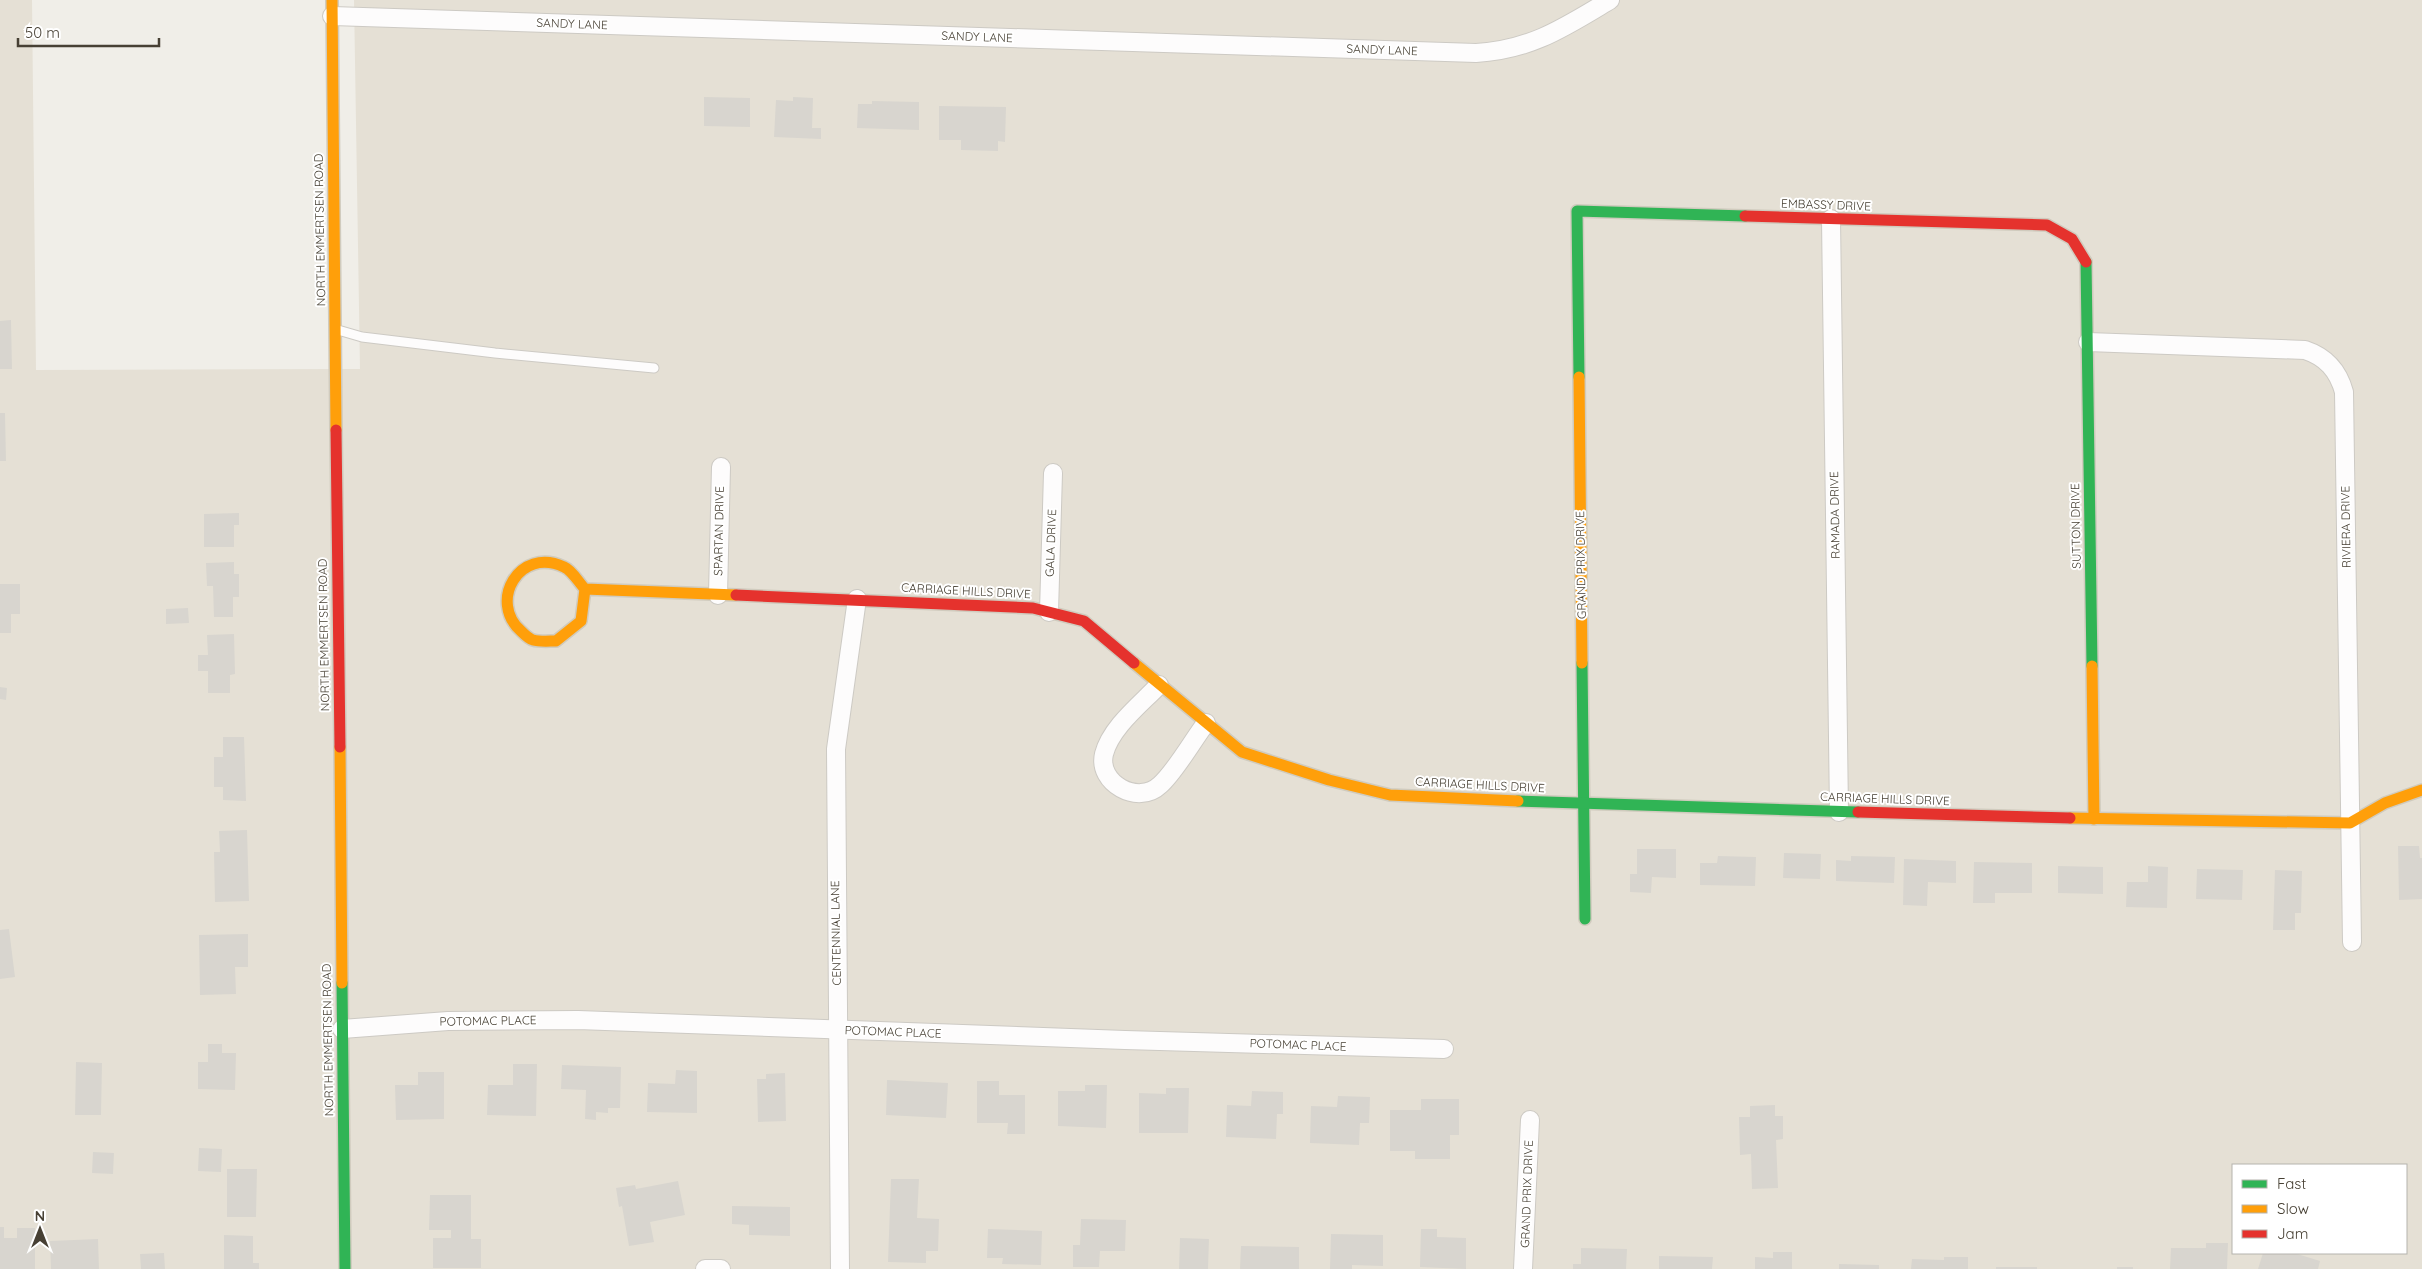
<svg xmlns="http://www.w3.org/2000/svg" width="2422" height="1269" font-family="Quicksand,sans-serif">
<rect width="100%" height="100%" fill="#f0eee8"/>
<path fill="#e5e0d5" fill-rule="evenodd" d="M0 0H32L36 370 360 369 354 0H2422V1269H0ZM2233 1165H2406V1253H2233Z"/>
<g fill="#d8d5cf">
<polygon points="704,97 750,98 750,127 704,126"/>
<polygon points="793,97 813,98 812,128 821,128 821,139 774,137 776,100 793,101"/>
<polygon points="872,101 919,102 919,130 857,128 858,104 872,104"/>
<polygon points="939,106 1006,107 1005,142 998,141 998,151 961,150 961,140 939,140"/>
<polygon points="11,320 12,369 0,369 0,321"/>
<polygon points="0,413 5,413 6,461 0,461"/>
<polygon points="239,513 239,525 234,525 234,547 204,547 204,514"/>
<polygon points="234,562 234,574 239,574 239,597 233,597 233,617 214,617 213,586 207,586 206,563"/>
<polygon points="0,584 20,584 20,614 11,614 11,633 0,633"/>
<polygon points="188,608 189,623 166,624 166,609"/>
<polygon points="234,634 235,674 230,675 230,693 208,693 208,671 198,671 198,655 208,655 207,635"/>
<polygon points="0,687 7,688 6,700 0,699"/>
<polygon points="223,737 244,737 246,801 223,800 223,787 214,787 214,757 223,757"/>
<polygon points="247,830 249,901 215,902 214,852 220,852 219,831"/>
<polygon points="2398,846 2419,846 2420,858 2422,858 2422,899 2399,900"/>
<polygon points="1637,849 1676,849 1676,878 1652,877 1651,893 1630,892 1630,874 1637,874"/>
<polygon points="1784,853 1821,854 1820,879 1783,878"/>
<polygon points="1718,856 1756,857 1755,886 1700,885 1700,863 1717,863"/>
<polygon points="1851,856 1895,857 1894,883 1836,881 1836,860 1851,861"/>
<polygon points="1904,859 1956,861 1956,883 1928,882 1927,906 1903,905"/>
<polygon points="1974,862 2032,863 2032,893 1995,893 1995,903 1973,903"/>
<polygon points="2058,866 2103,867 2103,894 2058,893"/>
<polygon points="2148,866 2168,867 2167,908 2126,907 2127,882 2148,882"/>
<polygon points="2197,869 2243,870 2242,900 2196,899"/>
<polygon points="2275,870 2302,871 2301,913 2295,913 2295,930 2273,930"/>
<polygon points="9,929 15,977 0,979 0,930"/>
<polygon points="248,934 248,967 235,967 236,994 200,995 199,935"/>
<polygon points="208,1044 222,1044 222,1053 236,1053 235,1090 198,1089 198,1062 208,1062"/>
<polygon points="76,1062 102,1063 101,1115 75,1115"/>
<polygon points="513,1064 537,1064 536,1116 487,1115 488,1085 513,1085"/>
<polygon points="562,1065 621,1067 620,1108 608,1108 608,1113 596,1112 596,1120 585,1119 586,1090 561,1089"/>
<polygon points="676,1070 697,1071 697,1113 647,1112 648,1083 675,1084"/>
<polygon points="418,1072 444,1072 444,1119 396,1120 395,1085 418,1085"/>
<polygon points="785,1073 786,1121 758,1122 757,1079 766,1079 766,1074"/>
<polygon points="887,1080 948,1083 946,1118 886,1115"/>
<polygon points="977,1081 999,1081 999,1095 1025,1095 1025,1134 1007,1134 1008,1123 977,1123"/>
<polygon points="1085,1085 1107,1085 1106,1128 1058,1126 1058,1091 1085,1091"/>
<polygon points="1166,1088 1189,1088 1188,1133 1139,1133 1139,1093 1166,1094"/>
<polygon points="1252,1091 1283,1092 1283,1114 1277,1114 1276,1139 1226,1137 1227,1105 1251,1106"/>
<polygon points="1338,1096 1370,1097 1369,1123 1360,1123 1359,1145 1310,1143 1311,1106 1337,1107"/>
<polygon points="1421,1099 1459,1099 1459,1135 1450,1135 1450,1159 1415,1159 1415,1151 1390,1151 1390,1110 1421,1110"/>
<polygon points="1775,1105 1775,1116 1783,1116 1783,1139 1776,1140 1778,1188 1752,1189 1751,1154 1740,1155 1739,1117 1750,1117 1750,1106"/>
<polygon points="199,1148 222,1149 221,1172 198,1171"/>
<polygon points="93,1152 114,1153 113,1174 92,1173"/>
<polygon points="227,1169 257,1169 256,1217 227,1217"/>
<polygon points="891,1179 919,1179 917,1218 939,1219 938,1251 926,1251 926,1263 888,1262"/>
<polygon points="678,1181 685,1215 650,1222 654,1242 629,1246 622,1206 619,1207 616,1188 635,1185 636,1189"/>
<polygon points="430,1195 471,1195 471,1239 481,1239 481,1268 433,1268 433,1238 451,1238 451,1230 429,1230"/>
<polygon points="732,1206 790,1207 790,1236 749,1235 749,1225 732,1224"/>
<polygon points="1081,1219 1126,1220 1125,1251 1100,1251 1099,1267 1073,1267 1073,1245 1080,1245"/>
<polygon points="0,1227 4,1227 4,1238 17,1238 17,1228 35,1228 35,1269 0,1269"/>
<polygon points="988,1229 1042,1231 1041,1265 1002,1264 1003,1258 987,1258"/>
<polygon points="1421,1229 1437,1229 1437,1237 1466,1238 1466,1269 1420,1267"/>
<polygon points="1331,1234 1383,1235 1383,1266 1352,1265 1352,1269 1330,1269"/>
<polygon points="224,1235 253,1236 253,1263 259,1263 259,1269 224,1269"/>
<polygon points="1180,1238 1209,1239 1208,1269 1179,1269"/>
<polygon points="98,1239 99,1269 51,1269 50,1241"/>
<polygon points="2206,1243 2228,1243 2227,1269 2170,1269 2171,1248 2206,1248"/>
<polygon points="1241,1246 1299,1247 1299,1269 1240,1269"/>
<polygon points="1581,1248 1627,1249 1626,1269 1573,1269 1573,1264 1581,1264"/>
<polygon points="1773,1252 1792,1252 1792,1269 1755,1269 1755,1257 1773,1258"/>
<polygon points="164,1253 165,1269 141,1269 140,1254"/>
<polygon points="2263,1253 2294,1253 2320,1261 2318,1269 2258,1269"/>
<polygon points="1659,1256 1713,1257 1712,1269 1659,1269"/>
<polygon points="1944,1257 1968,1257 1968,1269 1911,1269 1912,1259 1944,1260"/>
<polygon points="1839,1264 1879,1265 1879,1269 1839,1269"/>
<rect x="1996" y="1267" width="41" height="2"/>
<rect x="2117" y="1267" width="16" height="2"/>
</g>
<g fill="none" stroke-linecap="round" stroke-linejoin="round">
<g stroke="#cdcac4" stroke-width="11">
<polyline id="lane" points="338,330 362,337 495,353 654,368"/>
</g>
<g stroke="#cdcac4" stroke-width="20">
<g id="street">
<path d="M332 16 1476 53C1531 50 1565 27 1610 0"/>
<polyline points="1831,219 1839,812"/>
<path d="M2088 342 2305 350C2326 357 2338 370 2344 392L2352 942"/>
<polyline points="718,595 721,467"/>
<polyline points="1049,612 1053,473"/>
<path d="M1159 685C1141 704 1111 727 1104 754 1097 783 1138 806 1160 785 1175 772 1193 740 1206 723"/>
<polyline points="342,1029 448,1021 578,1020 1125,1040 1444,1049"/>
<polyline points="705,1269 721,1269"/>
<polyline points="840,1269 836,749 857,599"/>
<polyline points="1523,1269 1530,1120"/>
</g>
</g>
<g stroke="#d0cbbe" stroke-width="14">
<g id="fast">
<polyline points="2086,262 2092,666"/>
<polyline points="1579,377 1577,211 1745,216"/>
<polyline points="1582,663 1585,919"/>
<polyline points="1518,801 1858,812"/>
<polyline points="342,983 345,1269"/>
</g>
</g>
<g stroke="#d0cbbe" stroke-width="14">
<g id="slow">
<polyline points="332,0 336,430"/>
<polyline points="1579,377 1582,663"/>
<path d="M585 589 581 621 556 641C549 641 540 642 533 640 529 639 524 634 521 631 488 602 519 546 564 567 572 570 579 583 585 589L736 595"/>
<polyline points="1134,663 1242,752 1329,780 1390,795 1518,801"/>
<polyline points="2092,666 2094,819"/>
<polyline points="340,747 342,983"/>
<polyline points="2070,818 2350,823 2385,803 2422,790"/>
</g>
</g>
<g stroke="#d0cbbe" stroke-width="14">
<g id="jam">
<polyline points="1745,216 2047,225 2072,239 2086,262"/>
<polyline points="336,430 340,747"/>
<polyline points="736,595 1033,608 1084,621 1134,663"/>
<polyline points="1858,812 2070,818"/>
</g>
</g>
<use href="#lane" stroke="#fdfcfc" stroke-width="9"/>
<use href="#street" stroke="#fdfcfc" stroke-width="18"/>
<use href="#fast" stroke="#30b455" stroke-width="11"/>
<use href="#slow" stroke="#ff9f0a" stroke-width="11"/>
<use href="#jam" stroke="#e5322d" stroke-width="11"/>
</g>
<g text-anchor="middle" stroke-width="4" stroke-linejoin="round" paint-order="stroke">
<g font-size="12" fill="#474034" stroke="#fff">
<text transform="translate(572 24) rotate(2)" y="4">SANDY LANE</text>
<text transform="translate(977 37) rotate(2)" y="4">SANDY LANE</text>
<text transform="translate(1382 50) rotate(2)" y="4">SANDY LANE</text>
<text transform="translate(1826 205) rotate(2)" y="4">EMBASSY DRIVE</text>
<text transform="translate(320 230) rotate(-91)" y="4">NORTH EMMERTSEN ROAD</text>
<text transform="translate(1835 515) rotate(-91)" y="4">RAMADA DRIVE</text>
<text transform="translate(2076 526) rotate(-91)" y="4">SUTTON DRIVE</text>
<text transform="translate(2346 527) rotate(-91)" y="4">RIVIERA DRIVE</text>
<text transform="translate(719 531) rotate(-89)" y="4">SPARTAN DRIVE</text>
<text transform="translate(1051 543) rotate(-88)" y="4">GALA DRIVE</text>
<text transform="translate(1581 565) rotate(-91)" y="4">GRAND PRIX DRIVE</text>
<text transform="translate(966 591) rotate(3)" y="4">CARRIAGE HILLS DRIVE</text>
<text transform="translate(324 635) rotate(-91)" y="4">NORTH EMMERTSEN ROAD</text>
<text transform="translate(1480 785) rotate(3)" y="4">CARRIAGE HILLS DRIVE</text>
<text transform="translate(1885 799) rotate(2)" y="4">CARRIAGE HILLS DRIVE</text>
<text transform="translate(836 933) rotate(-91)" y="4">CENTENNIAL LANE</text>
<text transform="translate(488 1021) rotate(-1)" y="4">POTOMAC PLACE</text>
<text transform="translate(893 1032) rotate(2)" y="4">POTOMAC PLACE</text>
<text transform="translate(328 1040) rotate(-91)" y="4">NORTH EMMERTSEN ROAD</text>
<text transform="translate(1298 1045) rotate(2)" y="4">POTOMAC PLACE</text>
<text transform="translate(1527 1194) rotate(-88)" y="4">GRAND PRIX DRIVE</text>
</g>
</g>
<rect x="2232" y="1164" width="175" height="90" fill="#ffffff" stroke="#b5b3ae"/>
<rect x="2242" y="1180" width="25" height="8" fill="#30b455" stroke="#b5b3ae"/>
<text x="2277" y="1189" font-size="15" fill="#474034">Fast</text>
<rect x="2242" y="1205" width="25" height="8" fill="#ff9f0a" stroke="#b5b3ae"/>
<text x="2277" y="1214" font-size="15" fill="#474034">Slow</text>
<rect x="2242" y="1230" width="25" height="8" fill="#e5322d" stroke="#b5b3ae"/>
<text x="2277" y="1239" font-size="15" fill="#474034">Jam</text>
<g transform="translate(40 1229)" stroke="#ffffff" stroke-width="4" paint-order="stroke">
<path d="M0-4L9 19L0 12L-9 19Z" fill="#474034"/>
<text y="-8" font-size="14" font-weight="bold" text-anchor="middle" fill="#474034">N</text>
</g>
<path d="M18 38v8h141v-8" fill="none" stroke="#474034" stroke-width="2.5"/>
<text x="25" y="38" font-size="15" fill="#474034" stroke="#ffffff" stroke-width="4" paint-order="stroke">50 m</text>
</svg>
